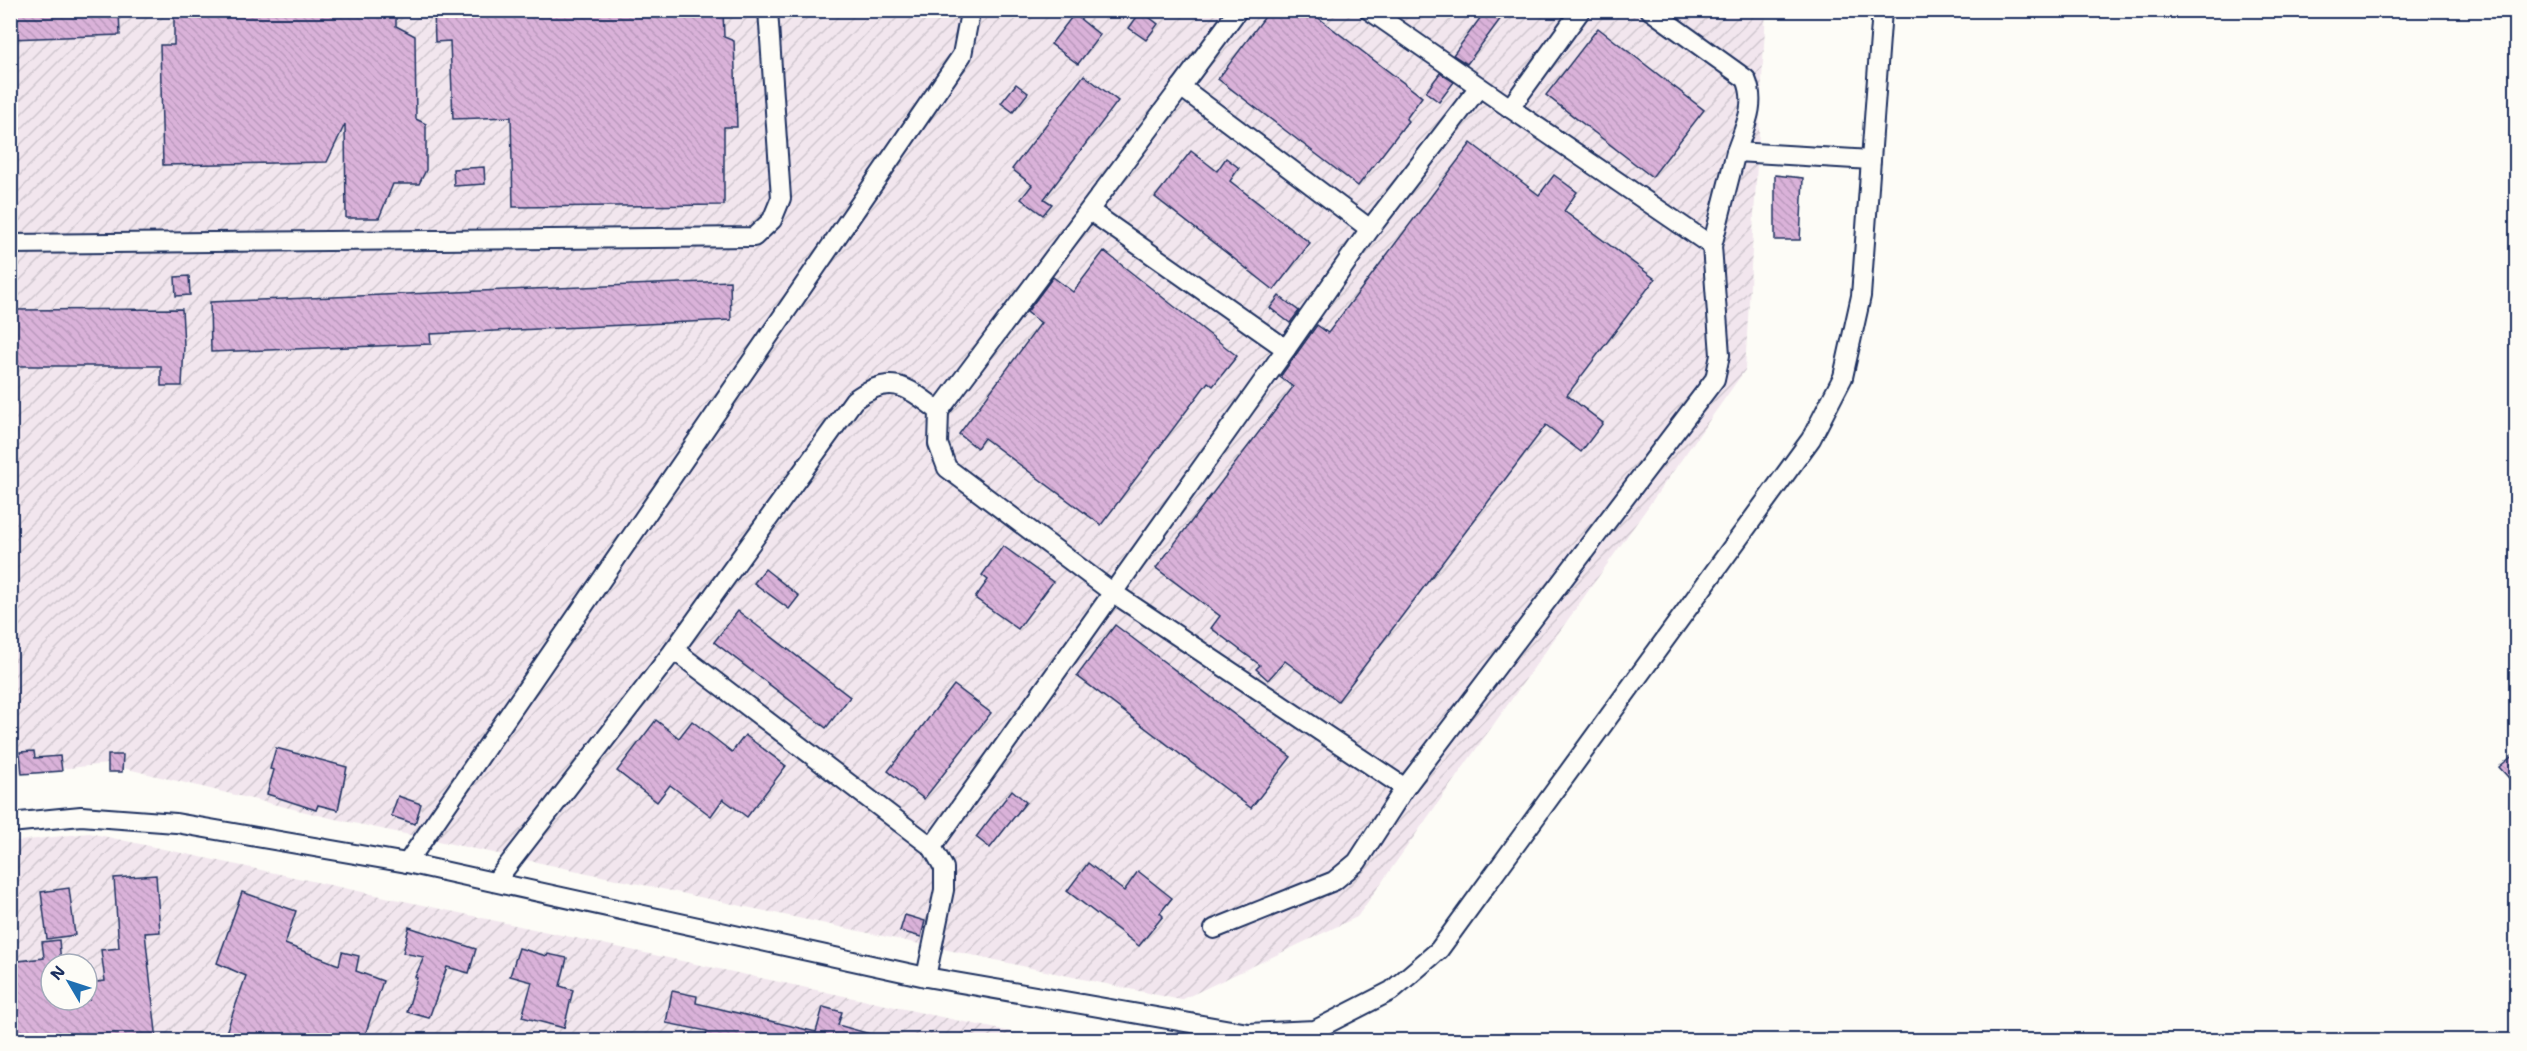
<svg xmlns="http://www.w3.org/2000/svg" width="2527" height="1051" font-family="'Shantell Sans',sans-serif">
<defs>
<pattern id="industrial-furrows" width="10" height="10" patternUnits="userSpaceOnUse" patternTransform="scale(1.5)"><rect width="10" height="10" fill="#f2e6ee"/><path d="M-1 1l2-2M0 10L10 0M9 11l2-2" fill="none" stroke="#cfc6ce"/></pattern>
<pattern id="building-back-hatch" width="6" height="6" patternUnits="userSpaceOnUse" patternTransform="scale(1.5)"><rect width="6" height="6" fill="#dab2d9"/><path d="M-1 5l2 2M0 0l6 6M5-1l2 2" fill="none" stroke="#ba99bd"/></pattern>
</defs>
<rect width="100%" height="100%" fill="#fdfcf7"/>
<filter id="ink" filterUnits="userSpaceOnUse"><feTurbulence type="fractalNoise" baseFrequency=".0167" numOctaves="2"/><feDisplacementMap in="SourceGraphic" scale="12" xChannelSelector="R" yChannelSelector="G"/><feConvolveMatrix kernelMatrix="1 2 1 2 8 2 1 2 1" color-interpolation-filters="sRGB"/></filter>
<g filter="url(#ink)">
<g fill="url(#industrial-furrows)" fill-rule="evenodd">
<polygon points="10,11 1766,11 1745,370 1357,917 1181,1000 335,819 107,764 11,774"/>
<path d="M89 833 1048 1040H11L10 842ZM51 964H87V1000H51Z"/>
</g>
<g fill="url(#building-back-hatch)" stroke="#1b2f5e" stroke-width="1.5">
<polygon points="10,10 119,10 120,35 10,39"/>
<polygon points="193,10 396,10 396,26 415,36 416,119 426,124 426,170 419,184 393,184 379,218 346,218 345,124 327,162 163,165 160,45 174,45 174,16 193,15"/>
<polygon points="434,10 723,10 724,37 734,41 737,127 724,127 724,205 513,207 511,117 453,119 450,41 435,42"/>
<polygon points="1270,10 1308,10 1422,97 1406,119 1408,121 1358,186 1218,79"/>
<polygon points="1486,10 1507,10 1467,64 1453,55"/>
<polygon points="1141,11 1158,24 1146,40 1129,28"/>
<polygon points="1074,14 1100,35 1078,64 1051,44"/>
<polygon points="1598,28 1704,110 1652,177 1546,95"/>
<polygon points="1440,73 1454,82 1439,102 1426,92"/>
<polygon points="1084,75 1118,101 1044,199 1052,204 1043,215 1021,199 1032,185 1012,169"/>
<polygon points="1016,84 1028,93 1013,112 1001,103"/>
<polygon points="1471,143 1539,195 1554,175 1577,192 1564,211 1655,279 1567,395 1603,423 1581,452 1546,425 1338,701 1285,661 1268,680 1256,669 1260,665 1211,628 1220,616 1156,568 1293,387 1280,377 1317,325 1328,333"/>
<polygon points="1191,151 1217,171 1226,158 1239,168 1230,181 1310,243 1274,290 1155,197"/>
<polygon points="484,167 485,184 454,186 453,169"/>
<polygon points="1775,175 1803,178 1800,240 1775,240"/>
<polygon points="1104,251 1237,356 1213,386 1208,382 1101,525 984,438 977,448 959,434 1041,323 1027,312 1053,277 1073,292"/>
<polygon points="189,276 190,295 176,296 175,277"/>
<polygon points="730,281 731,320 430,334 431,344 211,352 210,302"/>
<polygon points="1279,296 1299,311 1290,323 1270,308"/>
<polygon points="182,309 184,346 182,386 161,386 161,366 10,366 10,310"/>
<polygon points="1003,546 1053,582 1018,629 975,598 988,580 982,575"/>
<polygon points="765,569 799,596 789,609 754,583"/>
<polygon points="738,611 850,697 826,728 714,642"/>
<polygon points="1115,625 1291,757 1251,808 1077,676"/>
<polygon points="954,685 991,713 924,799 888,771"/>
<polygon points="656,720 679,738 692,721 732,752 745,735 786,766 747,817 723,799 711,816 670,785 657,802 617,771"/>
<polygon points="276,748 347,767 338,810 318,805 316,810 267,794 274,770 270,769"/>
<polygon points="34,751 35,758 60,756 62,771 22,774 20,752"/>
<polygon points="2517,752 2517,787 2499,767"/>
<polygon points="108,755 123,755 122,772 108,772"/>
<polygon points="1012,790 1026,802 990,848 976,837"/>
<polygon points="398,796 421,804 415,824 391,816"/>
<polygon points="1088,863 1124,891 1138,871 1172,898 1160,913 1163,916 1139,946 1067,891"/>
<polygon points="156,875 160,932 145,933 157,1041 10,1041 10,962 44,958 42,942 59,940 61,964 51,964 51,1000 90,1000 88,983 105,981 101,950 119,948 114,878"/>
<polygon points="69,888 75,935 47,939 41,892"/>
<polygon points="242,892 296,911 285,944 339,965 342,952 359,956 356,971 383,981 363,1041 223,1041 246,976 217,963"/>
<polygon points="905,915 925,921 921,937 900,931"/>
<polygon points="409,927 476,949 469,973 447,967 429,1018 407,1012 417,978 415,977 424,957 403,953"/>
<polygon points="519,948 547,956 548,954 567,958 560,986 573,990 564,1028 522,1017 532,982 510,976"/>
<polygon points="672,991 697,996 696,1003 816,1032 823,1007 842,1012 838,1025 877,1036 876,1041 705,1041 707,1031 666,1023"/>
</g>
<g fill="none" stroke-linecap="round" stroke-linejoin="round">
<g stroke="#1b2f5e" stroke-width="22">
<g id="minor">
<polyline points="1238,10 1181,87 1370,229 1479,87"/>
<polyline points="1369,10 1510,108"/>
<path d="M1650 10 1746 79C1757 104 1745 126 1736 152L1871 160"/>
<polyline points="1181,87 939,411 938,444 947,468 1112,592 1405,788"/>
<polyline points="10,244 754,237 772,220 781,198 768,10"/>
<polyline points="1712,246 1736,152"/>
<polyline points="1286,349 1370,229"/>
<polyline points="674,650 932,847"/>
<polyline points="10,823 81,816 176,823 407,863 926,977 1248,1033 1315,1030 1391,991 1439,950 1811,439 1843,377 1861,296 1882,10"/>
<polyline points="407,863 962,55 969,18 967,10"/>
<path d="M495 882 674 650 854 400C891 372 907 387 939 411"/>
<polyline points="1214,929 1334,881 1357,862 1405,788 1715,379 1720,355 1712,246 1510,108 1581,10"/>
<polyline points="926,977 944,890 944,868 932,847 1286,349 1090,211"/>
</g>
</g>
<use href="#minor" stroke="#fdfcf7" stroke-width="18"/>
</g>
</g>
<rect width="2527" height="1051" fill="none" stroke="#fdfcf7" stroke-width="36"/>
<rect x="18" y="18" width="2491" height="1015" fill="none" stroke="#1b2f5e" stroke-width="2" filter="url(#ink)"/>
<g transform="translate(69 982) rotate(309)"><circle r="28" fill="#fdfcf7" stroke="#a3aaba" stroke-width="1.5"/>
<path d="M0-4.5L10 22L0 15L-10 22Z" fill="#1f6fb2"/>
<text y="-9" font-size="16" font-weight="bold" text-anchor="middle" fill="#1b2f5e">N</text>
</g>
</svg>
